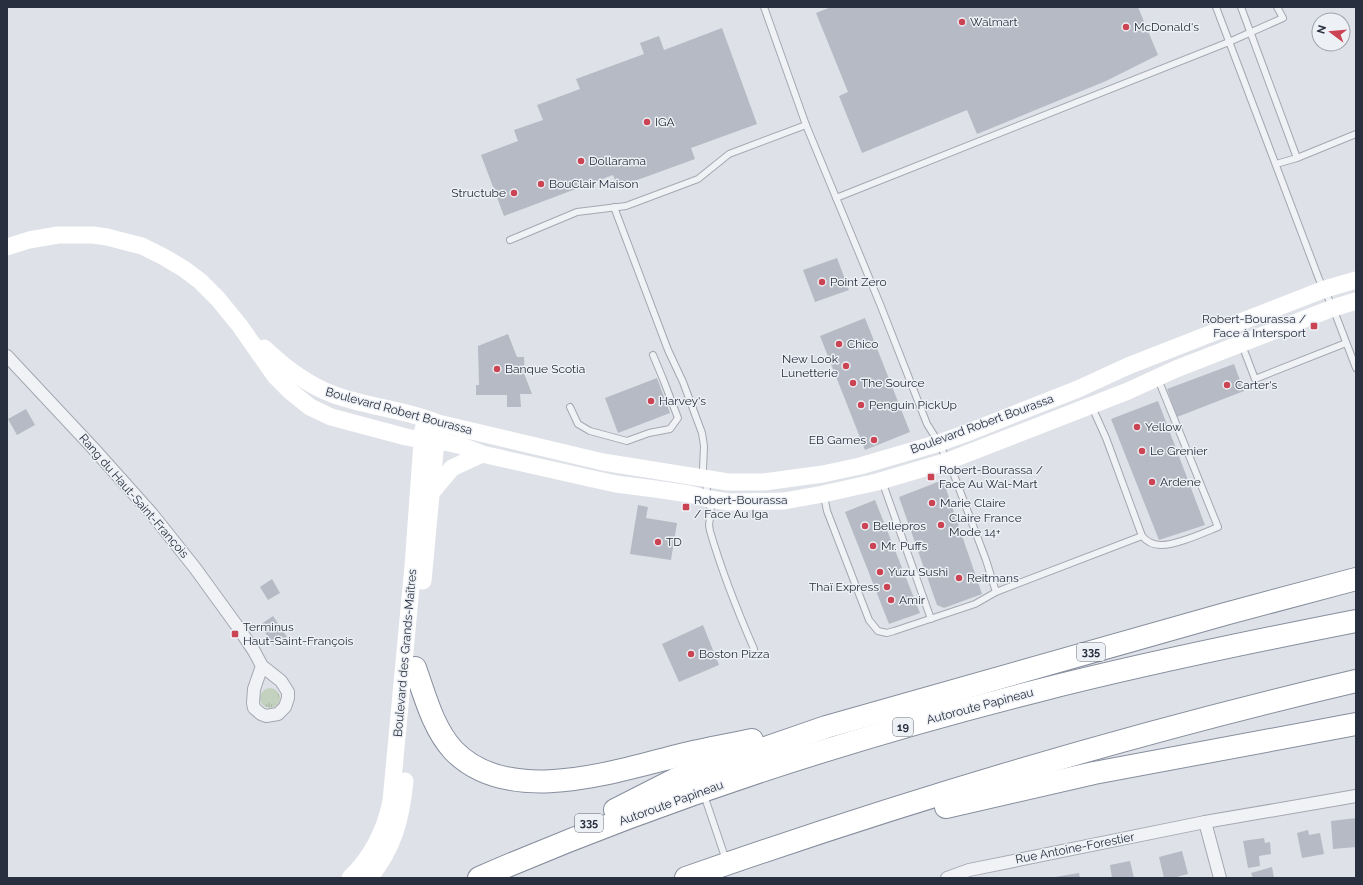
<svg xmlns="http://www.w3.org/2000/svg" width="1363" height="885" font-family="Raleway,sans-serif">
<defs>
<pattern id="grass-tufts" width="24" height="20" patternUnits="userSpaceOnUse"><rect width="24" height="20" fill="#c3d1bf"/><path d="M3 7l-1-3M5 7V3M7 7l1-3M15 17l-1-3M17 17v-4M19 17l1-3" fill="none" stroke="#a8b4a5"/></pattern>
</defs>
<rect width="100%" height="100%" fill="#dee1e7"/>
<circle fill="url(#grass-tufts)" cx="270" cy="698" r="10"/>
<g fill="#b5bac4">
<polygon points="831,7 1138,7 1158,55 1106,81 977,134 967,110 862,153 839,96 848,92 816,13"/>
<polygon points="722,28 757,124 691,148 695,159 618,187 613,175 504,216 481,155 518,141 514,130 543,120 537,105 580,89 576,79 644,54 640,43 659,36 664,50"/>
<polygon points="837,258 849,290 815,302 803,270"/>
<polygon points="865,318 910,432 865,450 820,336"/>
<polygon points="508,334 517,357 524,357 525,376 532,394 520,394 521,407 507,407 507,395 476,395 476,385 479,385 478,346"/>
<polygon points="1234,364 1244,391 1177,417 1167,389"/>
<polygon points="657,378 670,413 618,433 605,398"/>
<polygon points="1158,401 1205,525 1159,540 1111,419"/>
<polygon points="26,409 35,425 17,435 8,419"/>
<polygon points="943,480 982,594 944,608 937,605 899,497"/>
<polygon points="875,500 920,613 889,624 845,512"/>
<polygon points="638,505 648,507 646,518 677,523 671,560 630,554"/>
<polygon points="272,579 280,593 268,600 260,587"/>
<polygon points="273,616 287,637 274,646 260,625"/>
<polygon points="703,625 719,665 679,682 662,644"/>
<polygon points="1356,818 1356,847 1333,849 1331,821"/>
<polygon points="1308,830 1309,835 1320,833 1324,854 1302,858 1297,833"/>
<polygon points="1264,838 1265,843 1270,842 1271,854 1259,856 1260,866 1248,868 1243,841"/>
<polygon points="1182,851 1188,874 1173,878 1164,878 1159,857"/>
<polygon points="1130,861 1134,878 1112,878 1110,865"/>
<polygon points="1272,867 1274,878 1253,878 1251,873"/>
<polygon points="1079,873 1080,878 1055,878 1055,877"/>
</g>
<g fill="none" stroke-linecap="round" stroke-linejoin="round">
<g stroke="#a4a8b1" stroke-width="8">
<g id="lane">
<polyline points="764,7 806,125 880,304 927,424 939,443 954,475 986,560 996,592"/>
<polyline points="1216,7 1319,279 1333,308 1356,368"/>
<polyline points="1241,7 1297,158"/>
<polyline points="1276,164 1297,158 1356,134"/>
<polyline points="836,198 1229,42 1283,18 1277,7"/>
<path d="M614 207 668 350 683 382 702 433 704 446 703 469 711 511 709 525 710 531C722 572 737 610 754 649"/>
<polyline points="510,240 577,212 626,206 698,179 729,154 806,125"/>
<polyline points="1242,345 1255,379 1346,343"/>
<polyline points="570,407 578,424 590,431 627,441 649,433 670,429 678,418 663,379 653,355"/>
<path d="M1092 407 1106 438 1142 536C1147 542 1154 545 1161 545 1177 545 1203 533 1218 527L1158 379"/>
<polyline points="882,481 931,619"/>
<polyline points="824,496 827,511 869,620 878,631 887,633 894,631 975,604 996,592 1142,536"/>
<polyline points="704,795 726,860"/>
</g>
</g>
<g stroke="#a4a8b1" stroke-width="14">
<g id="street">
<polyline points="7,356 93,448 152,514 195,568 240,630 254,651 262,666 281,681 288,692 288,698 285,707 278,714 266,716 261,714 254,708 253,703 254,689 262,666"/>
<polyline points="1205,822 1220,878"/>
<polyline points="947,878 969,870 1205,822 1356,796"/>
</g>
</g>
<g stroke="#868e9e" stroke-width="24">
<g id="highway">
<path d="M415 668C425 696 433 728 453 750 508 808 616 771 681 755 705 749 729 745 752 740"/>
<polyline points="946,807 1094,773 1356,724"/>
<polyline points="615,810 676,779 826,727 1225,614 1356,579"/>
<path d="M479 878C659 800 847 739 1037 691 1142 664 1249 642 1356 621"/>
<path d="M686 878C906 801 1129 734 1356 681"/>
</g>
</g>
<use href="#lane" stroke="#f1f2f6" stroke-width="6"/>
<use href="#street" stroke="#f1f2f6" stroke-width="12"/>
<g stroke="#fff" stroke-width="17">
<polyline points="7,247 29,240 58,235 93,235 107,237 130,243 142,246 164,257 184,269 200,281 218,299 240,326 275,376 290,391 310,407 331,417 406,437 421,440 436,440 462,446 482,454 593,479 616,484 655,489 689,494 709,499 729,502 784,501 823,494 877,482 948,461 1128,391 1176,369 1333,308 1356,301"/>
<path d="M264 348C284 367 306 384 332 394 366 407 404 409 438 423L603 462 728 482H764L823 474 860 466 939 443 964 434 1078 389 1128 366 1325 289 1356 280"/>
<polyline points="431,493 452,468 482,454"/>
<polyline points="423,581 437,430"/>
<path d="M350 878C372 857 385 830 391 801L413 566 423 429"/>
<path d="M369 878C394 848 401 819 405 781"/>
</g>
<use href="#highway" stroke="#fff" stroke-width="22"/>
</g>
<g fill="#cb4454" stroke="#edf0f5" stroke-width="1.5">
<circle cx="962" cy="22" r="4"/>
<circle cx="1126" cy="27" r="4"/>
<circle cx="647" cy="122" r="4"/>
<circle cx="581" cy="161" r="4"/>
<circle cx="541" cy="184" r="4"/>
<circle cx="514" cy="193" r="4"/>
<circle cx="822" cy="282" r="4"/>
<rect x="1310" y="322" width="8" height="8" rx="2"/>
<circle cx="839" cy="344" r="4"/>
<circle cx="846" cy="366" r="4"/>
<circle cx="497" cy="369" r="4"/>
<circle cx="853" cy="383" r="4"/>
<circle cx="1227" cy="385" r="4"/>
<circle cx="651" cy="401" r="4"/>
<circle cx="861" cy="405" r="4"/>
<circle cx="1137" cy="427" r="4"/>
<circle cx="874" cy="440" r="4"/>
<circle cx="1142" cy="451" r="4"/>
<rect x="927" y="473" width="8" height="8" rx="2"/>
<circle cx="1152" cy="482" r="4"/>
<circle cx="932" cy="503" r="4"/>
<rect x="682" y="503" width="8" height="8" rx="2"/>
<circle cx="941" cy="525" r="4"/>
<circle cx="865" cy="526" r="4"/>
<circle cx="658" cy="542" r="4"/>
<circle cx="873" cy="546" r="4"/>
<circle cx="880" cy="572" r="4"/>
<circle cx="959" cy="578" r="4"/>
<circle cx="887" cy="587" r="4"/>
<circle cx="891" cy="600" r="4"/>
<rect x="231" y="630" width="8" height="8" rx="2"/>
<circle cx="691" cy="654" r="4"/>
</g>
<g text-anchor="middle" stroke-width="3" stroke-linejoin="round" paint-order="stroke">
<g fill="#edf0f5" stroke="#636975" stroke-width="1">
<rect x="1077" y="643" width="28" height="18" rx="3"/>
<rect x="893" y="718" width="20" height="18" rx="3"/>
<rect x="575" y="814" width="28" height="18" rx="3"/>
</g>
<g font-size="11" font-weight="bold" fill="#282f3e">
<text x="1091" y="656">335</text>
<text x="903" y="731">19</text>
<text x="589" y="827">335</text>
</g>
<g font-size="12" fill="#282f3e" stroke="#edf0f5" text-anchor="start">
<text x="970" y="26">Walmart</text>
<text x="1134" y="31">McDonald's</text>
<text x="655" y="126">IGA</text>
<text x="589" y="165">Dollarama</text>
<text x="549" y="188">BouClair Maison</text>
<text x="506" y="197" text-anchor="end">Structube</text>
<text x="830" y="286">Point Zero</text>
<text x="1306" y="323" text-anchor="end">Robert-Bourassa /<tspan x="1306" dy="14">Face à Intersport</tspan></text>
<text x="847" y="348">Chico</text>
<text x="838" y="363" text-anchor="end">New Look<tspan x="838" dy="14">Lunetterie</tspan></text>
<text x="505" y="373">Banque Scotia</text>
<text x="861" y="387">The Source</text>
<text x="1235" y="389">Carter's</text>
<text x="659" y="405">Harvey's</text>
<text x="869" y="409">Penguin PickUp</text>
<text x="1145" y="431">Yellow</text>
<text x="866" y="444" text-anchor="end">EB Games</text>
<text x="1150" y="455">Le Grenier</text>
<text x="939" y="474">Robert-Bourassa /<tspan x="939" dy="14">Face Au Wal-Mart</tspan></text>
<text x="1160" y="486">Ardene</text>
<text x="694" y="504">Robert-Bourassa<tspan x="694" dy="14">/ Face Au Iga</tspan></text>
<text x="940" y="507">Marie Claire</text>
<text x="949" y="522">Claire France<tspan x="949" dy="14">Mode 14+</tspan></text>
<text x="873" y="530">Bellepros</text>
<text x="666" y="546">TD</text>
<text x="881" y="550">Mr. Puffs</text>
<text x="888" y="576">Yuzu Sushi</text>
<text x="967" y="582">Reitmans</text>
<text x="879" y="591" text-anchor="end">Thaï Express</text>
<text x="899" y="604">Amir</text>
<text x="243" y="631">Terminus<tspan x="243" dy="14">Haut-Saint-François</tspan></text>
<text x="699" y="658">Boston Pizza</text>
</g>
<g font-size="12" fill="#282f3e" stroke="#edf0f5">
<text transform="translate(399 411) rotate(15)" y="4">Boulevard Robert Bourassa</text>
<text transform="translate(982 424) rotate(-20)" y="4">Boulevard Robert Bourassa</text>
<text transform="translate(134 496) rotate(49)" y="4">Rang du Haut-Saint-François</text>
<text transform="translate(405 653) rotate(-85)" y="4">Boulevard des Grands-Maîtres</text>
<text transform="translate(980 706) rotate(-15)" y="4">Autoroute Papineau</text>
<text transform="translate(671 803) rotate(-20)" y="4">Autoroute Papineau</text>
<text transform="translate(1075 848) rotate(-11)" y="4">Rue Antoine-Forestier</text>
</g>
</g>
<rect width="1363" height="885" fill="none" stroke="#282f3e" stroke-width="16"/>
<g transform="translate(1331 32) rotate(286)"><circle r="19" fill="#edf0f5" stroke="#9ea3ac"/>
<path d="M0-3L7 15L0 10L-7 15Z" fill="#cb4454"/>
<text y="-6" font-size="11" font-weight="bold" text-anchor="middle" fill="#282f3e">N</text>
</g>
</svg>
